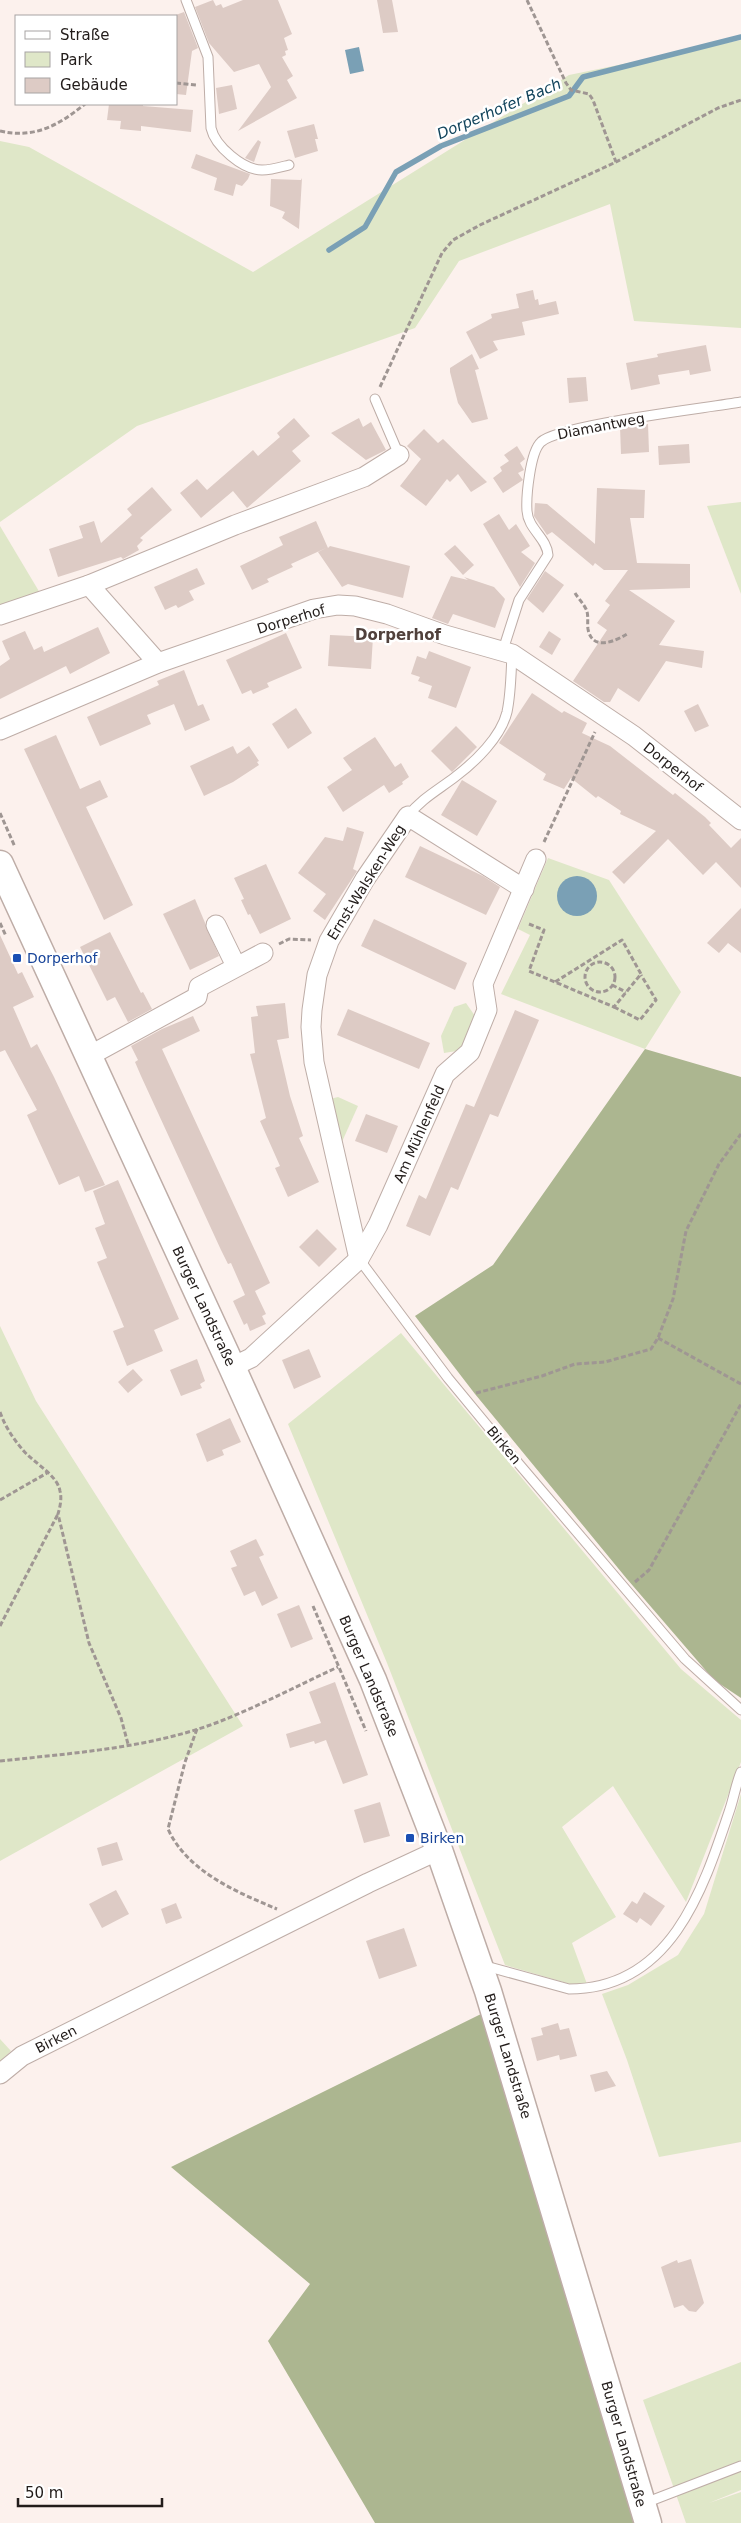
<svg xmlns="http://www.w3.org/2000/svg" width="741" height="2523" font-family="'DejaVu Sans',sans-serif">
<rect width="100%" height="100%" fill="#fcf1ed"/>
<g fill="#dfe7c8">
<polygon points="741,40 741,328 634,321 610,204 459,261 415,328 137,426 0,522 0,141 29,147 253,272 569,75"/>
<polygon points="741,502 741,594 707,506"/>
<polygon points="0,526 40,593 0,606"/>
<polygon points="548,858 609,880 681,992 645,1049 501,994 530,935 518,929"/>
<polygon points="466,1003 475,1016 463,1050 444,1053 441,1036 454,1007"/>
<polygon points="338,1097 358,1106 341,1144 330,1099"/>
<polygon points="0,1326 36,1401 243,1726 0,1861"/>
<polygon points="401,1333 681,1669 741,1720 741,1762 686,1902 613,1786 562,1827 616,1917 572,1943 587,1984 570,1984 505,1965 387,1663 288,1424"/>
<polygon points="741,1794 741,2142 659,2157 627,2060 602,1994 628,1985 678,1955 704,1914"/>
<polygon points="0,2039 11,2051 0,2062"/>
<polygon points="741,2362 741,2490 709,2503 741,2492 741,2523 686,2523 643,2400"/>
</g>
<g fill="#acb690">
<polygon points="645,1049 741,1077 741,1698 714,1680 627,1579 475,1394 415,1316 493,1265"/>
<polygon points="481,2014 638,2523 375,2523 268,2341 310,2284 171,2167"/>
</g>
<g fill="#7aa0b5">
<polygon points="359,47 364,71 350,74 345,50"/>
<circle cx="577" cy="896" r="20"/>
</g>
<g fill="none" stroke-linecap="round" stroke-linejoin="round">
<polyline stroke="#7aa0b5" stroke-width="5.5" points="329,250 365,227 396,172 441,146 569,96 583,77 741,37"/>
</g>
<g fill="#ddcbc5">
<polygon points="213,0 216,6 221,4 223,8 243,0 278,0 292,34 284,38 288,50 285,51 286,55 282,57 293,76 287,80 297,98 238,131 271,87 259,64 234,72 209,43 195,7"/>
<polygon points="377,0 392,0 398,32 383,33"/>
<polygon points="184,12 198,48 192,51 186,95 176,94 176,16 173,16"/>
<polygon points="232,85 237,109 219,114 216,88"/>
<polygon points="109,104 143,104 143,106 193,110 191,132 141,126 141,131 120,129 121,121 107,120"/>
<polygon points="314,124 318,139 315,139 318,151 295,158 287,131"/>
<polygon points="258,140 261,142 254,162 245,158"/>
<polygon points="196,154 250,174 248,179 242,186 236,184 233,196 214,190 217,178 191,168"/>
<polygon points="302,178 299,229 282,218 285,212 270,206 271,179 301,180"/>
<polygon points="533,290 535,300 538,299 539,305 556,301 559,314 522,322 525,335 493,341 498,350 480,359 466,332 492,318 491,314 519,308 516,294"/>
<polygon points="706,345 711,371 690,375 689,370 658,375 660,384 631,390 626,363 658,357 657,354"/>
<polygon points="472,354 479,369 475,370 488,419 472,423 458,403 450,372 450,368"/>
<polygon points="586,377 588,401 569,403 567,378"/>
<polygon points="294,418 310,436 292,451 301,461 247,508 233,491 201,518 180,493 197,479 207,490 253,450 258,456 280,437 277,433"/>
<polygon points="359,418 363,427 371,422 386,450 366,460 331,433"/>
<polygon points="648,424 649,452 621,454 620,427"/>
<polygon points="424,429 438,443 443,439 487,482 471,492 458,474 450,482 447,479 426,506 400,486 421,459 407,446"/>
<polygon points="689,444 690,463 659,465 658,446"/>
<polygon points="517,446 525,459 520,463 524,470 518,473 523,480 503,493 493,478 502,471 500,467 509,461 504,455"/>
<polygon points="152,487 172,510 140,538 143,540 137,546 139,550 123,559 121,557 58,577 49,549 83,538 79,526 94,521 101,543 132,515 127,509"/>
<polygon points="597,488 645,490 644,518 630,518 637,563 690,564 690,588 629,590 675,621 659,645 704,651 702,668 666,661 639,702 618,688 610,702 604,702 573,681 607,630 597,623 610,605 605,601 628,570 604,570 595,563 593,566 552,532 547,535 534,516 535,503 547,504 595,544"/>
<polygon points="499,514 509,530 516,524 530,546 521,552 535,563 520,587 483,524"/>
<polygon points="316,521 328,548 330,546 410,566 403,598 348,584 342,587 318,552 326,548 291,564 293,567 267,579 269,582 252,590 240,566 283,545 279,537"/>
<polygon points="455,545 474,565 463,575 444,554"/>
<polygon points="197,568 205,584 189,591 194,600 178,608 176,605 165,610 154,587"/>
<polygon points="545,571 564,585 543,613 527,599"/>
<polygon points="451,576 468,580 464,577 494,587 505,599 495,628 453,614 448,624 432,618"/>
<polygon points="98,627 110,653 70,674 66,666 0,699 0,666 10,659 2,641 25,631 34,650 42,646 44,652"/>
<polygon points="549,631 561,639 552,655 539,647"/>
<polygon points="286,633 302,668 267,683 269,687 253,694 251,690 242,694 226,660"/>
<polygon points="330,635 373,637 371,669 328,666"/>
<polygon points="429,651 471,667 456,708 428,698 432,686 418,681 420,677 411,674 417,656 426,659"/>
<polygon points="184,670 198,706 203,704 210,720 185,731 174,704 147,715 151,724 100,746 87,717 159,685 157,681"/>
<polygon points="532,693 562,713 564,711 587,723 582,733 610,746 673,795 675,793 705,817 711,823 709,825 731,848 741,838 741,888 716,862 703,875 668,839 624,884 612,872 656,831 620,814 621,811 598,796 596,798 571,778 564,789 543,780 546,774 499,743"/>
<polygon points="698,704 709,726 695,732 684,711"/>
<polygon points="296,708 312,733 288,749 272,724"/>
<polygon points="456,726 477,747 452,772 431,751"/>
<polygon points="56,735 80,789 100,780 108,797 86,807 133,905 104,920 24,749"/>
<polygon points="375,737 395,767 401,763 409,777 402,782 403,784 389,793 384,785 343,812 327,787 352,770 343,758"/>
<polygon points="233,746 237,754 249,746 259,761 257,762 259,765 233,782 204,796 190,766"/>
<polygon points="462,780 497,801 477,836 441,815"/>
<polygon points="347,827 364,832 353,869 357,871 325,920 313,911 326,894 298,873 325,837 343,841"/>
<polygon points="420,846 483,876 500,887 486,915 405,877"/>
<polygon points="266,864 291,919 260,934 250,914 248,915 241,900 244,899 234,878"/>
<polygon points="195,899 219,956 190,970 163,914"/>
<polygon points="741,908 741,953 728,943 719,953 707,943"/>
<polygon points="374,919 467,963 455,990 361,946"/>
<polygon points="110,932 141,993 143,992 152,1009 128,1022 115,997 107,1001 80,947"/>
<polygon points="0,935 18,974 22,972 34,997 13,1007 31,1048 37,1044 54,1077 105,1185 85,1192 79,1176 59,1185 27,1115 37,1110 5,1050 0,1052"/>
<polygon points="285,1003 289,1038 277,1040 290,1096 303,1136 299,1138 319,1182 288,1197 275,1168 280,1166 260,1121 266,1118 250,1054 255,1053 251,1017 258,1016 256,1006"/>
<polygon points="348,1009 430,1043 419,1069 337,1035"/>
<polygon points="515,1010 539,1020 498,1117 490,1114 458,1190 451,1187 430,1236 406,1226 419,1195 426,1199 466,1104 474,1107"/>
<polygon points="193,1016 200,1031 162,1049 270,1283 255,1291 266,1314 262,1316 266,1324 250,1331 247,1323 244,1325 233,1301 245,1295 231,1263 228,1264 221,1250 141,1076 135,1062 138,1060 131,1046 162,1029"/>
<polygon points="366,1114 398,1126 387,1153 355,1141"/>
<polygon points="118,1180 179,1319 154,1330 163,1351 127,1366 113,1331 124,1327 97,1262 107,1258 95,1228 105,1224 93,1191"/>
<polygon points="317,1229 337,1249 319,1267 299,1247"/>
<polygon points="309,1349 321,1377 294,1389 282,1360"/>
<polygon points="197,1359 205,1381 200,1384 202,1388 181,1396 170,1370"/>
<polygon points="133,1369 143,1380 128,1393 118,1382"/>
<polygon points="230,1418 241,1442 222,1450 224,1455 207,1462 196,1434"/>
<polygon points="256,1539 264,1555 259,1557 278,1598 262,1606 255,1591 244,1596 231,1568 237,1566 230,1551"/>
<polygon points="299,1605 313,1639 291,1648 277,1614"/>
<polygon points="335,1682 368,1775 343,1784 326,1740 315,1744 314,1741 290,1748 286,1734 321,1723 309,1692"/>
<polygon points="380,1802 390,1836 364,1843 354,1810"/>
<polygon points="117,1842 123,1860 102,1866 97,1848"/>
<polygon points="116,1890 129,1914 102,1928 89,1904"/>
<polygon points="644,1892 665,1906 651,1926 640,1918 637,1923 623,1914 632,1901 637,1904"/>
<polygon points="176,1903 182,1918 166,1924 161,1909"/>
<polygon points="404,1928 417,1966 379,1979 366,1941"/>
<polygon points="558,2023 560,2030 569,2028 577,2056 560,2060 559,2055 537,2061 531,2038 543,2035 541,2028"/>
<polygon points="607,2071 616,2086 595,2092 590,2075"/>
<polygon points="691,2259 704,2303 696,2312 689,2311 683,2305 674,2308 661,2267 677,2260 678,2263"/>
</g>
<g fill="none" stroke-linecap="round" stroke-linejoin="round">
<g stroke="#beada7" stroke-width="11">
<g id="lane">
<path d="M186 0 208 57 211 128C215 146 243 170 262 170 271 170 281 167 289 165"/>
<polyline points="375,399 399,455"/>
<path d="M503 650 519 600 548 555C547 538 528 529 527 511 526 497 530 452 541 442 558 425 708 408 741 402"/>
<path d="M408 816C421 799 438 790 455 777 475 762 501 737 507 712 511 693 511 673 512 654"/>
<polyline points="359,1259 448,1378 519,1464 685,1659 741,1710"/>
<path d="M482 1965 569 1989C671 1989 703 1890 730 1809 734 1797 736 1784 741 1772"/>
<polyline points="645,2503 741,2466"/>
</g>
</g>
<g stroke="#beada7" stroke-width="21">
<g id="street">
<polyline points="89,585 158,663"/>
<polyline points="0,615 89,585 235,525 364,477 399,455"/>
<polyline points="0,730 158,663 314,609 338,605 355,606 387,614 445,635 512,654 634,736 741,820"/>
<polyline points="216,925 236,966"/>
<polyline points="89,1056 197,997 199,987 263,953"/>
<polyline points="359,1259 314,1062 311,1027 312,1010 317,975 329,941 365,879 408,816 524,889"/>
<polyline points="232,1367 251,1358 359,1259 378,1225 445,1074 470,1052 487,1010 483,984 536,859"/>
<polyline points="0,2074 22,2056 368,1883 439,1850"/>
</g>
</g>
<g stroke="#beada7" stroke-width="29">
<polyline id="secondary" points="0,864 232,1367 373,1680 439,1850 488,1991 648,2523"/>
</g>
<g stroke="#9f9693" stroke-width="3" stroke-dasharray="5 2.5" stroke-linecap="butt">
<polyline points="527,0 566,83 571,90 589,94 593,100 616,162"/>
<polyline points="176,83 196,85"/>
<path d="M0 131C35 139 59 125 85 104"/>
<polyline points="380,387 442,253 453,240 480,225 616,162 718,108 741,100"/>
<path d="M575 593C578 598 583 603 586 609 589 615 587 622 588 629 592 651 614 642 627 634"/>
<polyline points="0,813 15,847"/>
<polyline points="544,842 595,732"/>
<polyline points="0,923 6,936"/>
<polyline points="529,924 544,930 529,971 614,1007 641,974 622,940 555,982"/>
<polyline points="279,944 289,939 311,940"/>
<circle cx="600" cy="977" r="15"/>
<polyline points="612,985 626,992"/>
<polyline points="614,1007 640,1020 656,1000 641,975"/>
<polyline points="658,1338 741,1384"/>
<polyline points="476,1393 542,1376 575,1364 605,1362 651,1349 658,1338 673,1299 686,1231 719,1164 741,1134"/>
<path d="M0 1412C5 1426 12 1437 22 1449 32 1462 57 1474 60 1491 62 1499 60 1507 58 1514L89 1643 121 1718 128 1744"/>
<polyline points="0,1500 47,1473"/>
<polyline points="635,1582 649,1570 741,1404"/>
<polyline points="313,1606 366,1731"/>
<polyline points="0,1626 58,1514"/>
<path d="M197 1729 185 1762 168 1829C187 1871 236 1892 277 1909"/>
<path d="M0 1761C73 1753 152 1748 221 1721 261 1705 299 1685 338 1667"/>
</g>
<use href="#lane" stroke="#fff" stroke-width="9"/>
<use href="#street" stroke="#fff" stroke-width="19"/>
<use href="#secondary" stroke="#fff" stroke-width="26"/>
</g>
<g fill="#1a4fb4" stroke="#fff" stroke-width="2">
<rect x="12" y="953" width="10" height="10" rx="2.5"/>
<rect x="405" y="1833" width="10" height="10" rx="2.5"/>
</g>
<g text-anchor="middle" stroke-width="5" stroke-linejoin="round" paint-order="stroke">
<g font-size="14" fill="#221c1a" stroke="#fff">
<text transform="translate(601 426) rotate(-11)" y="5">Diamantweg</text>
<text transform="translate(291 619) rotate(-17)" y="5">Dorperhof</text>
<text transform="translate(673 767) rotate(38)" y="5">Dorperhof</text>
<text transform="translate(366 882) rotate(-58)" y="5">Ernst-Walsken-Weg</text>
<text transform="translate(419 1134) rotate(-66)" y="5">Am Mühlenfeld</text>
<text transform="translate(204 1306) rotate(65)" y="5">Burger Landstraße</text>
<text transform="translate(504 1445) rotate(50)" y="5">Birken</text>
<text transform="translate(369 1676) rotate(67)" y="5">Burger Landstraße</text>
<text transform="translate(56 2039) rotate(-27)" y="5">Birken</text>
<text transform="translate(508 2056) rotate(73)" y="5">Burger Landstraße</text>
<text transform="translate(624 2444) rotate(74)" y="5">Burger Landstraße</text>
</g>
<g font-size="14" fill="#164399" stroke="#fff" text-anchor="start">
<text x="27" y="963">Dorperhof</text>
<text x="420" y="1843">Birken</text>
</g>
<g font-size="15" font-style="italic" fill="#12445c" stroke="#fff">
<text transform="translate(499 109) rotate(-23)" y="5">Dorperhofer Bach</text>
</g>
<g font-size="15" font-weight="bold" fill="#50413c" stroke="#fff">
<text x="398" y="640">Dorperhof</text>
</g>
</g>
<rect x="15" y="15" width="162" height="90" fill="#ffffff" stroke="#a7a4a3"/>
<rect x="25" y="31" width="25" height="8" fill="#ffffff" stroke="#a7a4a3"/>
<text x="60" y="40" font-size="15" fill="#221c1a">Straße</text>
<rect x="25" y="52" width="25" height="15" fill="#dfe7c8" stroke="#a7a4a3"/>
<text x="60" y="65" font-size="15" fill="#221c1a">Park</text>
<rect x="25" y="78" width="25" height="15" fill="#ddcbc5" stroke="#a7a4a3"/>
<text x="60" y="90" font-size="15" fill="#221c1a">Gebäude</text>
<path d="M18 2498v8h144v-8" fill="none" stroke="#221c1a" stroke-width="2.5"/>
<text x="25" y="2498" font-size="15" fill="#221c1a" stroke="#ffffff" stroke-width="4" paint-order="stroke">50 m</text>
</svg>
